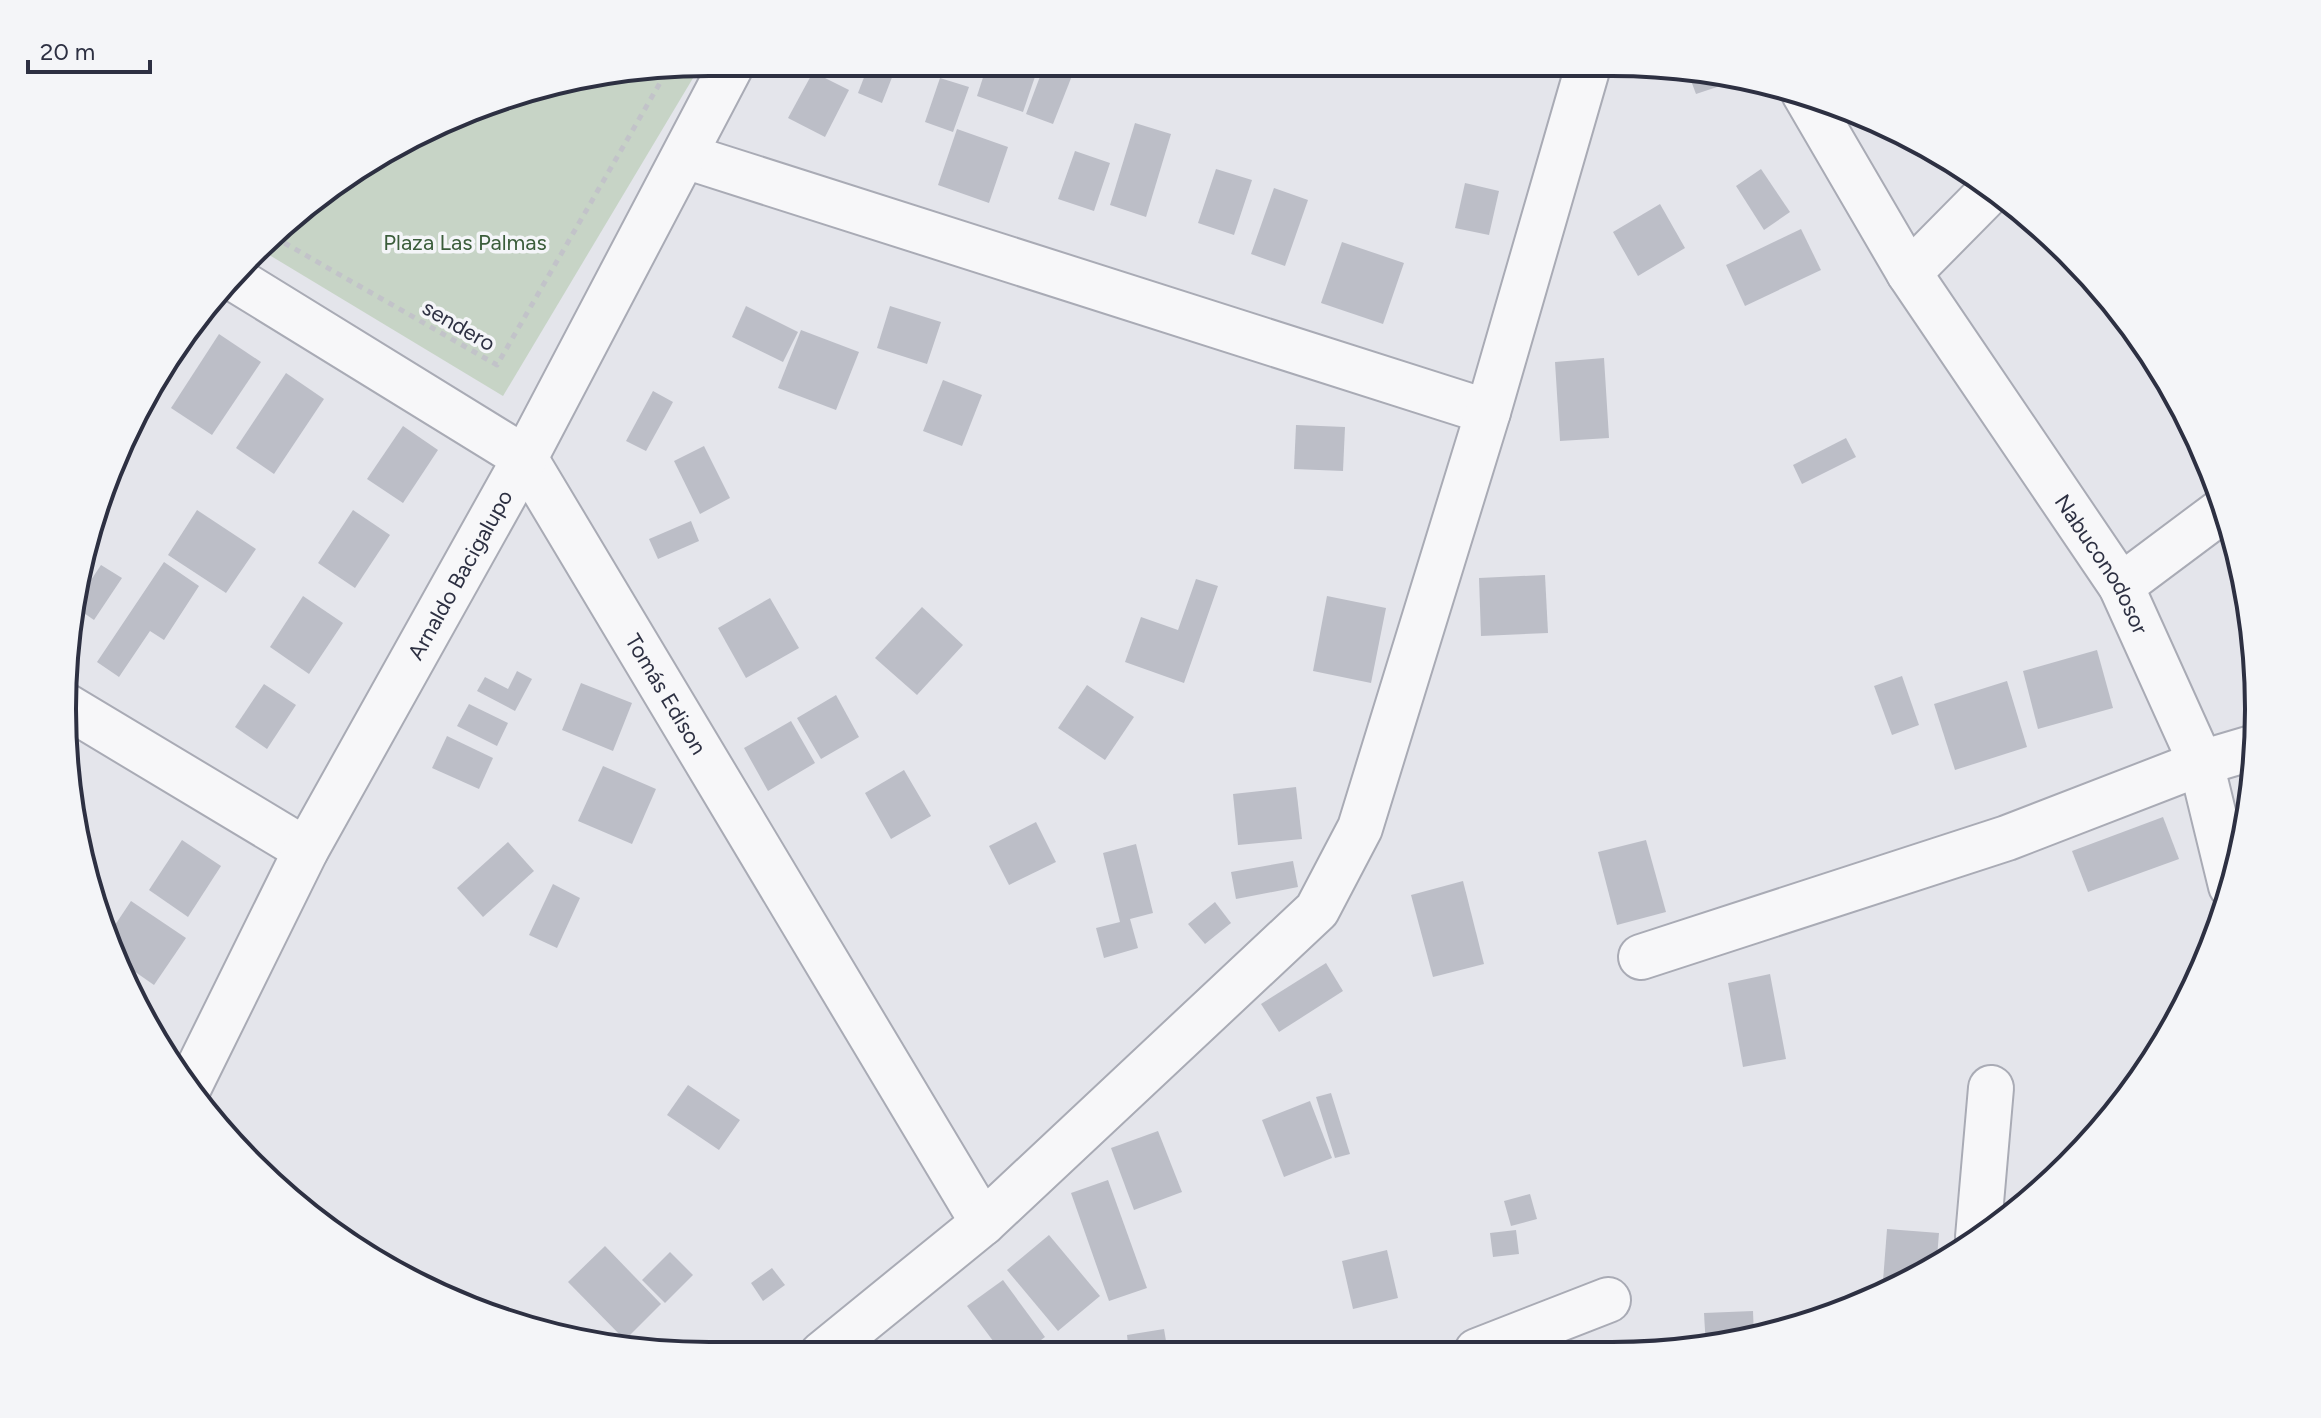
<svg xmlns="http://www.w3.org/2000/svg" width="2321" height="1418" font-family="Figtree,sans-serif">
<rect width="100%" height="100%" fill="#e4e5eb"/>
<polygon fill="#c7d4c6" points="702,63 503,396 261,250 315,195 501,96"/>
<g fill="#bcbec7">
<polygon points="870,62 898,62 882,103 858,93"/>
<polygon points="988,62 1040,62 1023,112 977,96"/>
<polygon points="1045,63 1077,63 1053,124 1026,114"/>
<polygon points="1687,70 1717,76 1720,86 1696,94"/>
<polygon points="813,72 849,90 825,137 788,118"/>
<polygon points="940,78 969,87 953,132 925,122"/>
<polygon points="1135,123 1171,134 1146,217 1110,205"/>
<polygon points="957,129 1008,147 989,203 938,185"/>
<polygon points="1075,151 1110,163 1094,211 1058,199"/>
<polygon points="1216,169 1252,180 1234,235 1198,223"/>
<polygon points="1761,169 1790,212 1764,230 1736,186"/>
<polygon points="1465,183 1499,191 1489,235 1455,228"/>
<polygon points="1274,188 1308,200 1285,266 1251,254"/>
<polygon points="1660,204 1685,248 1638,276 1613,232"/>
<polygon points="1801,229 1821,270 1745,306 1726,265"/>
<polygon points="1342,242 1404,263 1383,324 1321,303"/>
<polygon points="746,306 798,332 783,362 732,337"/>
<polygon points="890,306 941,322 927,364 877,348"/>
<polygon points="801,330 859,352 836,410 778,388"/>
<polygon points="219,334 261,362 212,435 171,408"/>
<polygon points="1604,358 1609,438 1560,441 1555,362"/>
<polygon points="286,373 324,399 274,474 236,448"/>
<polygon points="943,380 982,395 962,446 923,431"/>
<polygon points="653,391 673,402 646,451 626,441"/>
<polygon points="1296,425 1345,427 1343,471 1294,469"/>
<polygon points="403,426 438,450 403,503 367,479"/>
<polygon points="1846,438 1856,457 1802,484 1793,465"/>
<polygon points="704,446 730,498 700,514 674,461"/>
<polygon points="197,510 256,549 226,593 168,555"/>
<polygon points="353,510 390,535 355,588 318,563"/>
<polygon points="691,521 699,541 658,559 649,539"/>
<polygon points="164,562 199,586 164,640 150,631 119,677 97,662"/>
<polygon points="101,565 122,578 94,620 78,609 81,595"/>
<polygon points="1545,575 1548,633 1481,636 1479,578"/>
<polygon points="1196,579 1218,586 1184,683 1125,662 1141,617 1178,630"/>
<polygon points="303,596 343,623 309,674 270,647"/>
<polygon points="1327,596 1386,608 1371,683 1313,671"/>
<polygon points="770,598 799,648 746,678 718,628"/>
<polygon points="922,607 963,645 917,695 875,658"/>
<polygon points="2097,650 2113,708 2038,729 2023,671"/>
<polygon points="517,671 532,679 515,711 477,691 485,677 508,689"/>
<polygon points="1902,676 1919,725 1892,735 1874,686"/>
<polygon points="2007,681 2027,747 1955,770 1934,704"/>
<polygon points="581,683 632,703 613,751 562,730"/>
<polygon points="264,684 296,705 267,749 235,727"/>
<polygon points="1087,685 1134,717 1105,760 1058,728"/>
<polygon points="836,695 859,737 821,759 797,718"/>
<polygon points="469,704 508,723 497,746 457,726"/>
<polygon points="791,721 815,763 768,791 744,748"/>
<polygon points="447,736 493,758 479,789 432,768"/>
<polygon points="603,766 656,789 632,844 578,821"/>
<polygon points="904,770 931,816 891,839 865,793"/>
<polygon points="1296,787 1302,839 1238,845 1233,794"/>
<polygon points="2163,817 2179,859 2088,892 2072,851"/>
<polygon points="1036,822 1056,862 1009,885 989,846"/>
<polygon points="182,840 221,866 188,917 149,890"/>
<polygon points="1646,840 1666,912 1617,925 1598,852"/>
<polygon points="508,842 534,871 483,917 457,888"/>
<polygon points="1136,844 1153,913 1130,919 1138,948 1104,958 1096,928 1120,922 1103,853"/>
<polygon points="1293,861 1298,887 1236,899 1231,872"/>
<polygon points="1463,881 1484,964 1433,977 1411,895"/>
<polygon points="553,884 580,898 557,948 529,935"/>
<polygon points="131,901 186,938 154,985 121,962 107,937"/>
<polygon points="1215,902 1231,923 1205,944 1188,924"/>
<polygon points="1326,963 1343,991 1279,1032 1261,1004"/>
<polygon points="1770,974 1786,1059 1743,1067 1728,983"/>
<polygon points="688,1085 740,1120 719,1150 667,1115"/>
<polygon points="1331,1093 1350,1154 1335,1158 1316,1097"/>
<polygon points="1310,1101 1332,1158 1284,1177 1262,1120"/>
<polygon points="1158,1131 1182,1192 1134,1210 1111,1148"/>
<polygon points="1108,1180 1147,1288 1109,1301 1071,1193"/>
<polygon points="1530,1194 1537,1219 1511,1226 1504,1201"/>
<polygon points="1887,1229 1939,1233 1936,1269 1907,1282 1883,1281"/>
<polygon points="1516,1230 1519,1254 1493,1257 1490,1233"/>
<polygon points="1049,1235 1100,1296 1058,1331 1007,1270"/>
<polygon points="605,1246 661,1304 625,1340 568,1282"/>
<polygon points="1387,1250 1398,1298 1353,1309 1342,1261"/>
<polygon points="670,1252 693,1275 665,1303 642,1280"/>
<polygon points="772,1268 785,1285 763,1301 751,1283"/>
<polygon points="1003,1280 1045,1337 1024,1353 1002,1353 967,1306"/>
<polygon points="1753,1311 1754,1337 1706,1348 1704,1313"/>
<polygon points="1164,1329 1168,1353 1129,1353 1127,1335"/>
</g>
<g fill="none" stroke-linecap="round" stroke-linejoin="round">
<g stroke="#a9abb5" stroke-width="48">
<g id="minor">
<path id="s1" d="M1804 93 1909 273 2121 586 2201 763 2231 886"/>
<polyline points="685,156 1488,412"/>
<polyline points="1909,273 1993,188"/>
<path id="s2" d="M233 278 525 458 983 1223"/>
<polyline points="2121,586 2224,509"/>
<polyline points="63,704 306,850"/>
<polyline points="1641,957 2007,838 2201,763 2255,747"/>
<path id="s3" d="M188 1089 306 850 525 458 733 62"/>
<polyline points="1978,1237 1991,1088"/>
<polyline points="1477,1351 1608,1300"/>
<polyline points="822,1354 983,1223 1317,910 1360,828 1488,412 1589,63"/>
</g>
</g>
<polyline stroke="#c2c3c9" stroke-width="5" stroke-dasharray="6 6" stroke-linecap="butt" points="274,237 497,365 668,69"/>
<use href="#minor" stroke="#f7f7f9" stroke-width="44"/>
</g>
<g text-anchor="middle" stroke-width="7" stroke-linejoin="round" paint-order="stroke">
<g font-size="22" fill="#3b5d3b" stroke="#f4f5f8">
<text x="465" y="250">Plaza Las Palmas</text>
</g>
<g font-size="22" fill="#2d3042" stroke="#f4f5f8">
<text transform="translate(459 325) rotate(30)" y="8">sendero</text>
<text dy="8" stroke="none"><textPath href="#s1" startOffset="558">Nabuconodosor</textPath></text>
<text dy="8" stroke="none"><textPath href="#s3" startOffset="582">Arnaldo Bacigalupo</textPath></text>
<text dy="8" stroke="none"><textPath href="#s2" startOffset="618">Tomás Edison</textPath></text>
</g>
</g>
<path d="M0 0H2321V1418H0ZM709 76H1612A633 633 0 0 1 2245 709V709A633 633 0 0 1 1612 1342H709A633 633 0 0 1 76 709V709A633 633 0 0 1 709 76Z" fill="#f4f5f8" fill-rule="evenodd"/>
<path fill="none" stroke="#2d3042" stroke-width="4" d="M709 76H1612A633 633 0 0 1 2245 709V709A633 633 0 0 1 1612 1342H709A633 633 0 0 1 76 709V709A633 633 0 0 1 709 76Z"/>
<path d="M28 60v12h122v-12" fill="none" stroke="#2d3042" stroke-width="4"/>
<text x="40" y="60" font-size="24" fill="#2d3042" stroke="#f4f5f8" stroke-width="6" paint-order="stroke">20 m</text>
</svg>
